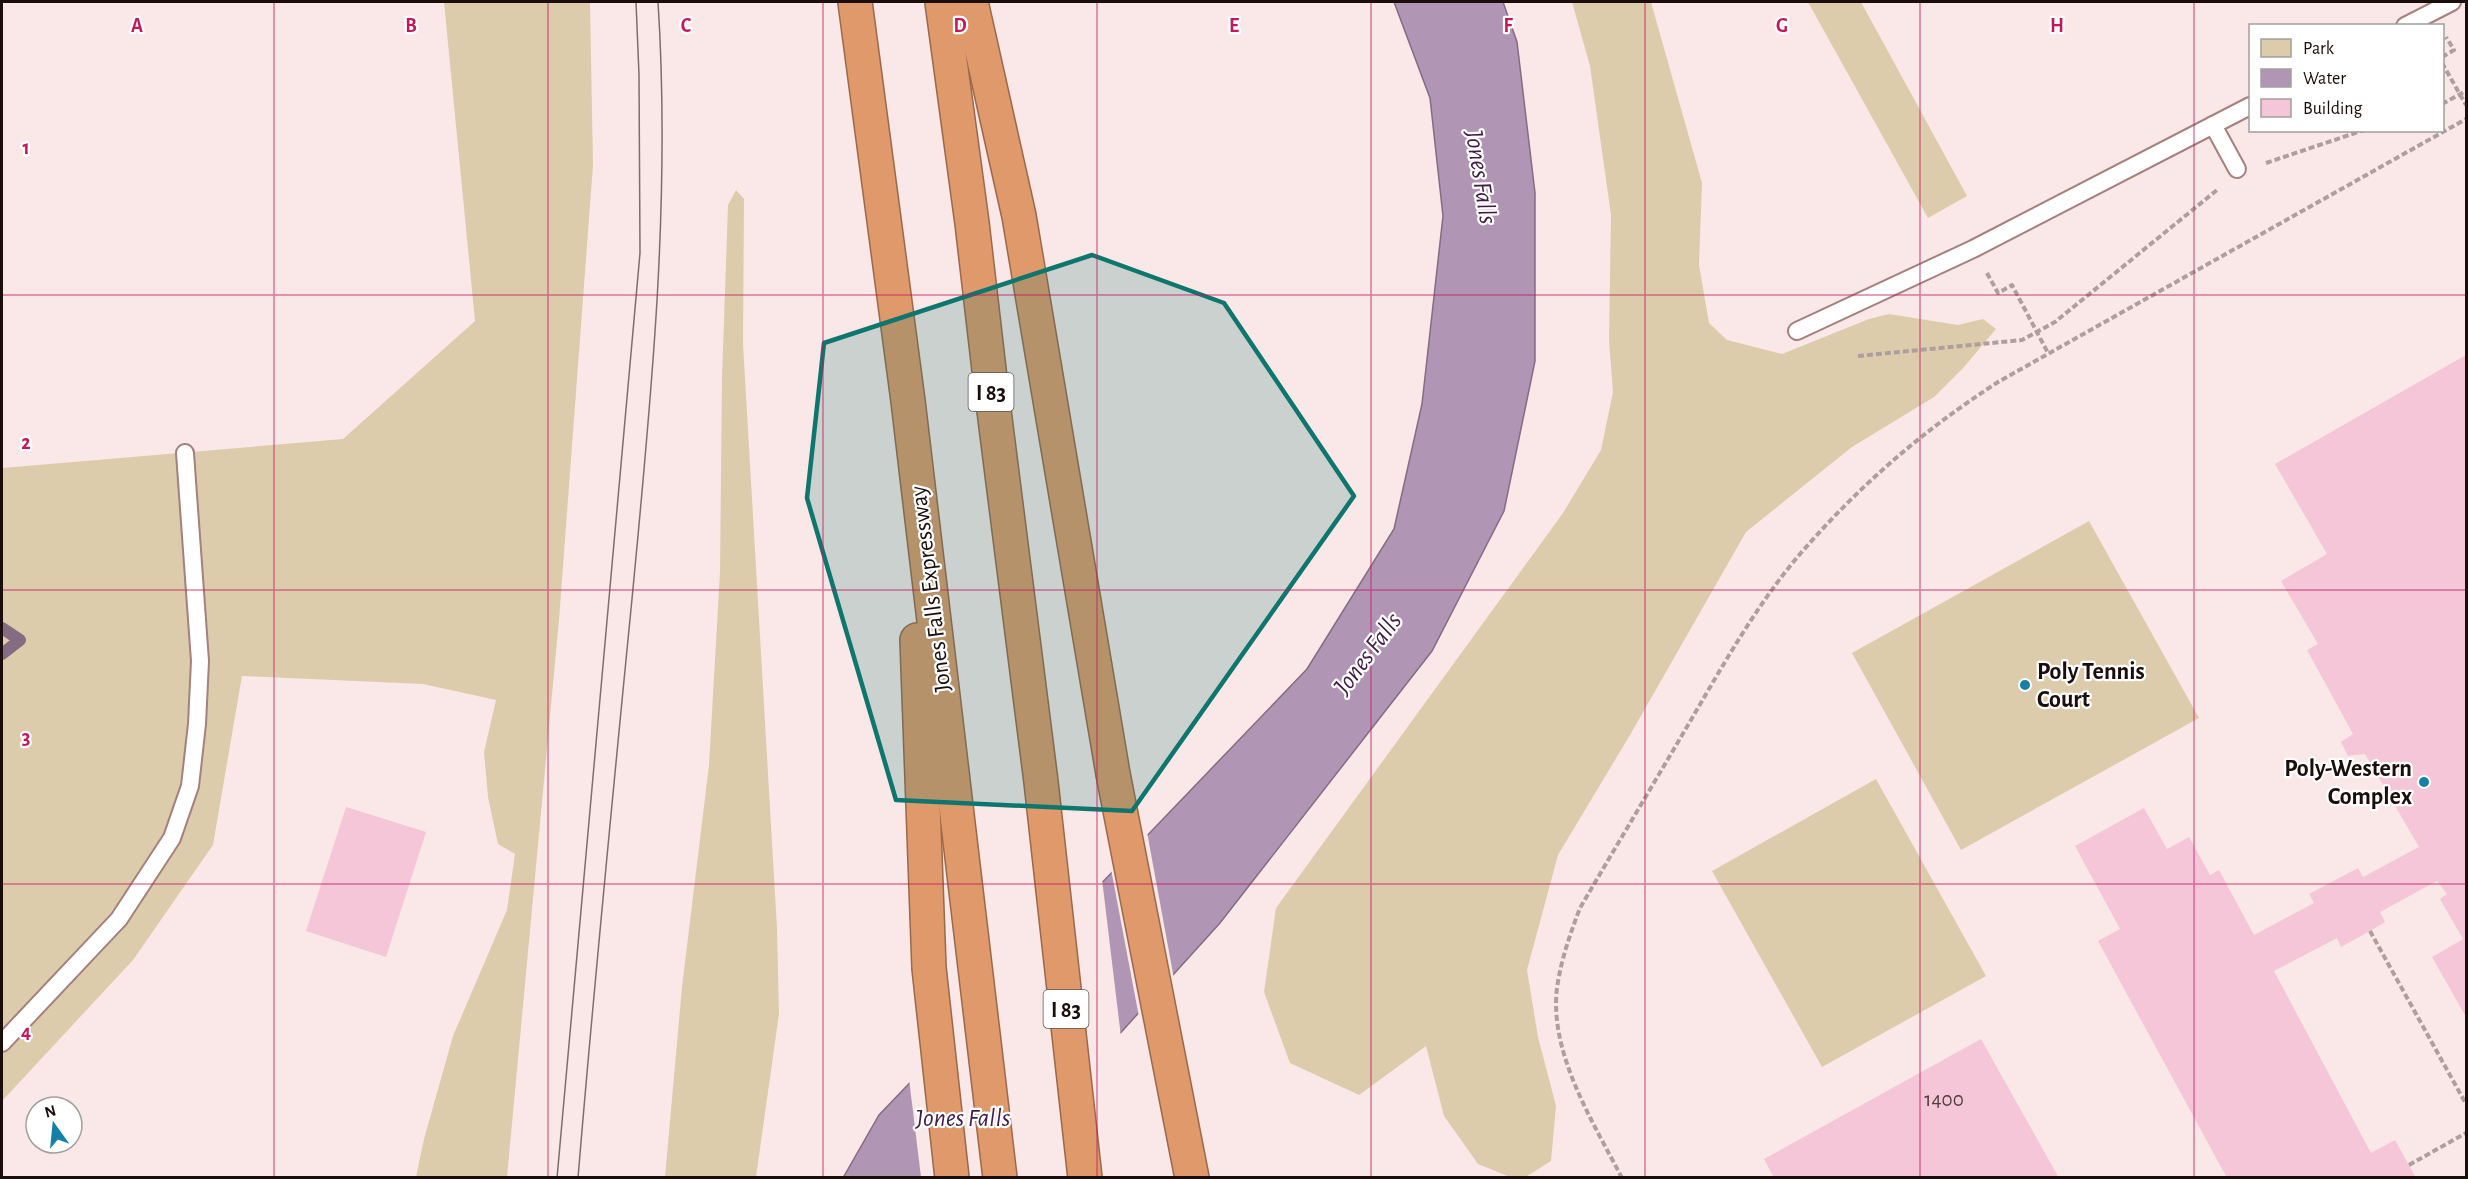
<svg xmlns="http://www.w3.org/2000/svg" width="2468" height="1179" font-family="'Alegreya Sans',sans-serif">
<rect width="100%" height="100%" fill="#f9e8e7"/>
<g fill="#ddccac">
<polygon points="444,2 590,2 593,165 559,620 507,1177 416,1177 424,1139 453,1036 507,910 515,854 498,844 488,797 484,752 496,700 423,684 242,676 213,845 133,960 2,1101 2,468 343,439 475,321"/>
<polygon points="1572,2 1651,2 1702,183 1699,265 1709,323 1727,340 1782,354 1869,319 1889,314 1958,325 1983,319 1996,329 1964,367 1934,397 1852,447 1746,532 1630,735 1558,855 1527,970 1538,1037 1556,1106 1551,1161 1524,1178 1510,1177 1478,1164 1444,1116 1426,1046 1359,1095 1290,1063 1264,992 1276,908 1563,513 1601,450 1613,392 1609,340 1611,215 1590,66"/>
<polygon points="1808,2 1861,2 1967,196 1928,218"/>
<polygon points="736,190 744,199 743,344 777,928 779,1014 756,1177 665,1177 682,987 709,765 720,572 722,378 728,205"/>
<polygon points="2089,521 2199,718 1961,850 1852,653"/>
<polygon points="1876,779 1986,976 1822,1067 1712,871"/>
</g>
<polygon fill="#b195b5" stroke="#846c82" stroke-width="1.5" points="1394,2 1503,2 1517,42 1535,193 1535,361 1504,511 1432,651 1220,923 990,1177 843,1178 879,1115 1307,669 1394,529 1422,404 1443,216 1430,98"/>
<g fill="#f9e8e7">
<polygon points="1147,832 1174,979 1139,1017 1111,869"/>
<polygon points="1102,879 1121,1037 994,1178 921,1177 909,1079"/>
</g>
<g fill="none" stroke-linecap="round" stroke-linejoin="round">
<polyline stroke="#846c82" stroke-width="12" points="2,628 20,640 2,654"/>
</g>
<g fill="#f4c6d8">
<polygon points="2466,355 2466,1017 2432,957 2463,939 2440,899 2447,894 2437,881 2380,912 2385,922 2370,931 2341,947 2337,938 2274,971 2371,1153 2395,1140 2416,1178 2227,1178 2098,941 2120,929 2075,846 2144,808 2167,849 2189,837 2210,875 2219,870 2254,935 2314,903 2309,894 2358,868 2363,877 2419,847 2365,754 2348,756 2341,742 2353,734 2307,650 2318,644 2281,581 2327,554 2275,464"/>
<polygon points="346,807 426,832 386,957 306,931"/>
<polygon points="1981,1039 2059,1178 1774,1178 1764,1159"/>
</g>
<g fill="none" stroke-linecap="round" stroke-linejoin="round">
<g stroke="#a5807d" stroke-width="20">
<g id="lane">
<polyline points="2405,26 2452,2"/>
<polyline points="2213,125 2237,169"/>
<polyline points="1797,331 1973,249 2250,106"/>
<polyline points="2,1043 119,919 172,838 190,786 197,724 200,661 185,453"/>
</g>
</g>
<g stroke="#9b684a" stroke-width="36">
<g id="highway">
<polyline points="855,2 908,401 1000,1178"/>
<polyline points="942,2 972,223 991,387 1041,782 1085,1178"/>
<polyline points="971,2 1019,216 1113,774 1192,1178"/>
<polyline points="917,640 929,968 952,1178"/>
</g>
</g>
<g stroke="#ae9e9d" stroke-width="4" stroke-dasharray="6 3" stroke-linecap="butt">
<polyline points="2442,57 2454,50 2446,37"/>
<polyline points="2442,63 2466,105"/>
<polyline points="2442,104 2466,91"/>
<polyline points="2266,163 2364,130"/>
<polyline points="1987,273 1998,293 2012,285 2048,353"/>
<polyline points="1858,356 2022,340 2055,322 2217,190"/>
<polyline points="2370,931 2466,1104"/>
<polyline points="2409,1165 2466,1133"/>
<path d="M1622 1178C1593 1122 1549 1053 1557 988 1561 960 1570 934 1580 908 1618 843 1657 778 1695 713 1727 658 1759 602 1800 554 1860 485 1921 432 1998 382L2466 119"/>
</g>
<use href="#lane" stroke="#fff" stroke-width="16"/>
<use href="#highway" stroke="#e0996b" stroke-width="33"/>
<g stroke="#7d6e6d" stroke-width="1.5">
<polyline points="557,1178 640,253 639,75 636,2"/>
<path d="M578 1178C594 984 613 792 632 599 651 400 671 201 658 2"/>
</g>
</g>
<path fill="#0f766e" fill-opacity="0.2" stroke="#0f766e" stroke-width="4.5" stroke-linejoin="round" d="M1092 255 1224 303 1354 496 1132 811 896 800 807 498 824 343Z"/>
<path fill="none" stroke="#c2185b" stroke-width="1.5" stroke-opacity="0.55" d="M274 2V1178M548 2V1178M823 2V1178M1097 2V1178M1371 2V1178M1645 2V1178M1920 2V1178M2194 2V1178M2 295H2466M2 590H2466M2 884H2466"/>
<g fill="#1380a8" stroke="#fff" stroke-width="2">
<circle cx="2025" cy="685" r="6"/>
<circle cx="2424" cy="782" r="6"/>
</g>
<g text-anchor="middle" stroke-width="4.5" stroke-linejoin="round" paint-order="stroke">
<g font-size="21" fill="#503b3f">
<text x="1944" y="1106">1400</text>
</g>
<g fill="#fff" stroke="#5f5655" stroke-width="1.5">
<rect x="968.5" y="373" width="45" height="38" rx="4.5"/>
<rect x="1043.5" y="990" width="45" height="38" rx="4.5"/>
</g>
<g font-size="22" font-weight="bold" fill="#1a0d0c">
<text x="991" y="400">I 83</text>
<text x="1066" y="1017">I 83</text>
</g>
<g font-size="24" fill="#1a0d0c" stroke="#fff">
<text transform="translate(930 589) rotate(-97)" y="8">Jones Falls Expressway</text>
</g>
<g font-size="24" font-weight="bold" fill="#1a0d0c" stroke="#fff" text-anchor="start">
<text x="2037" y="679">Poly Tennis<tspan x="2037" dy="28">Court</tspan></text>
<text x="2412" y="776" text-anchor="end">Poly-Western<tspan x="2412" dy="28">Complex</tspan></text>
</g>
<g font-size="26" font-style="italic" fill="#401b46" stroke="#fff">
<text transform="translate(1482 177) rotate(81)" y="9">Jones Falls</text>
<text transform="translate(1367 653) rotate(-53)" y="9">Jones Falls</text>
<text x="963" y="1126">Jones Falls</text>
</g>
</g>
<g font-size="20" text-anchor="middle" font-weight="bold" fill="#c2185b" stroke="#fff" stroke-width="4.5" stroke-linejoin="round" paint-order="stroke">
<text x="137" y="32">A</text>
<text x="411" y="32">B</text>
<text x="686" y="32">C</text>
<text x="960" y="32">D</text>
<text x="1234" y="32">E</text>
<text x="1508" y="32">F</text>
<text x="1782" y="32">G</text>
<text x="2057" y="32">H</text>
<text x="26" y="154">1</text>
<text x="26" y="449">2</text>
<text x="26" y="744">3</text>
<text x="26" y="1038">4</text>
</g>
<rect width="2468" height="1179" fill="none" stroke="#1a0d0c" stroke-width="6"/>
<rect x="2249" y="24" width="195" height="108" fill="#ffffff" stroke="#a39e9e" stroke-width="1.5"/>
<rect x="2261" y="39" width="30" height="18" fill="#ddccac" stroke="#a39e9e" stroke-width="1.5"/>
<text x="2303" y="54" font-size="18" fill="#1a0d0c">Park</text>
<rect x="2261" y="69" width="30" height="18" fill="#b195b5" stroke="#a39e9e" stroke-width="1.5"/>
<text x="2303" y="84" font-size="18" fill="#1a0d0c">Water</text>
<rect x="2261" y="99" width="30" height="18" fill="#f4c6d8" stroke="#a39e9e" stroke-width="1.5"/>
<text x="2303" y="114" font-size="18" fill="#1a0d0c">Building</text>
<g transform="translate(54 1125) rotate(345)"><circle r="28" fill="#ffffff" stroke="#a39e9e" stroke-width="1.5"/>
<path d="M0-4.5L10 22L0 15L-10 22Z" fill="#1380a8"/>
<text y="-9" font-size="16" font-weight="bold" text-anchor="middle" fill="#1a0d0c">N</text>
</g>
</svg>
